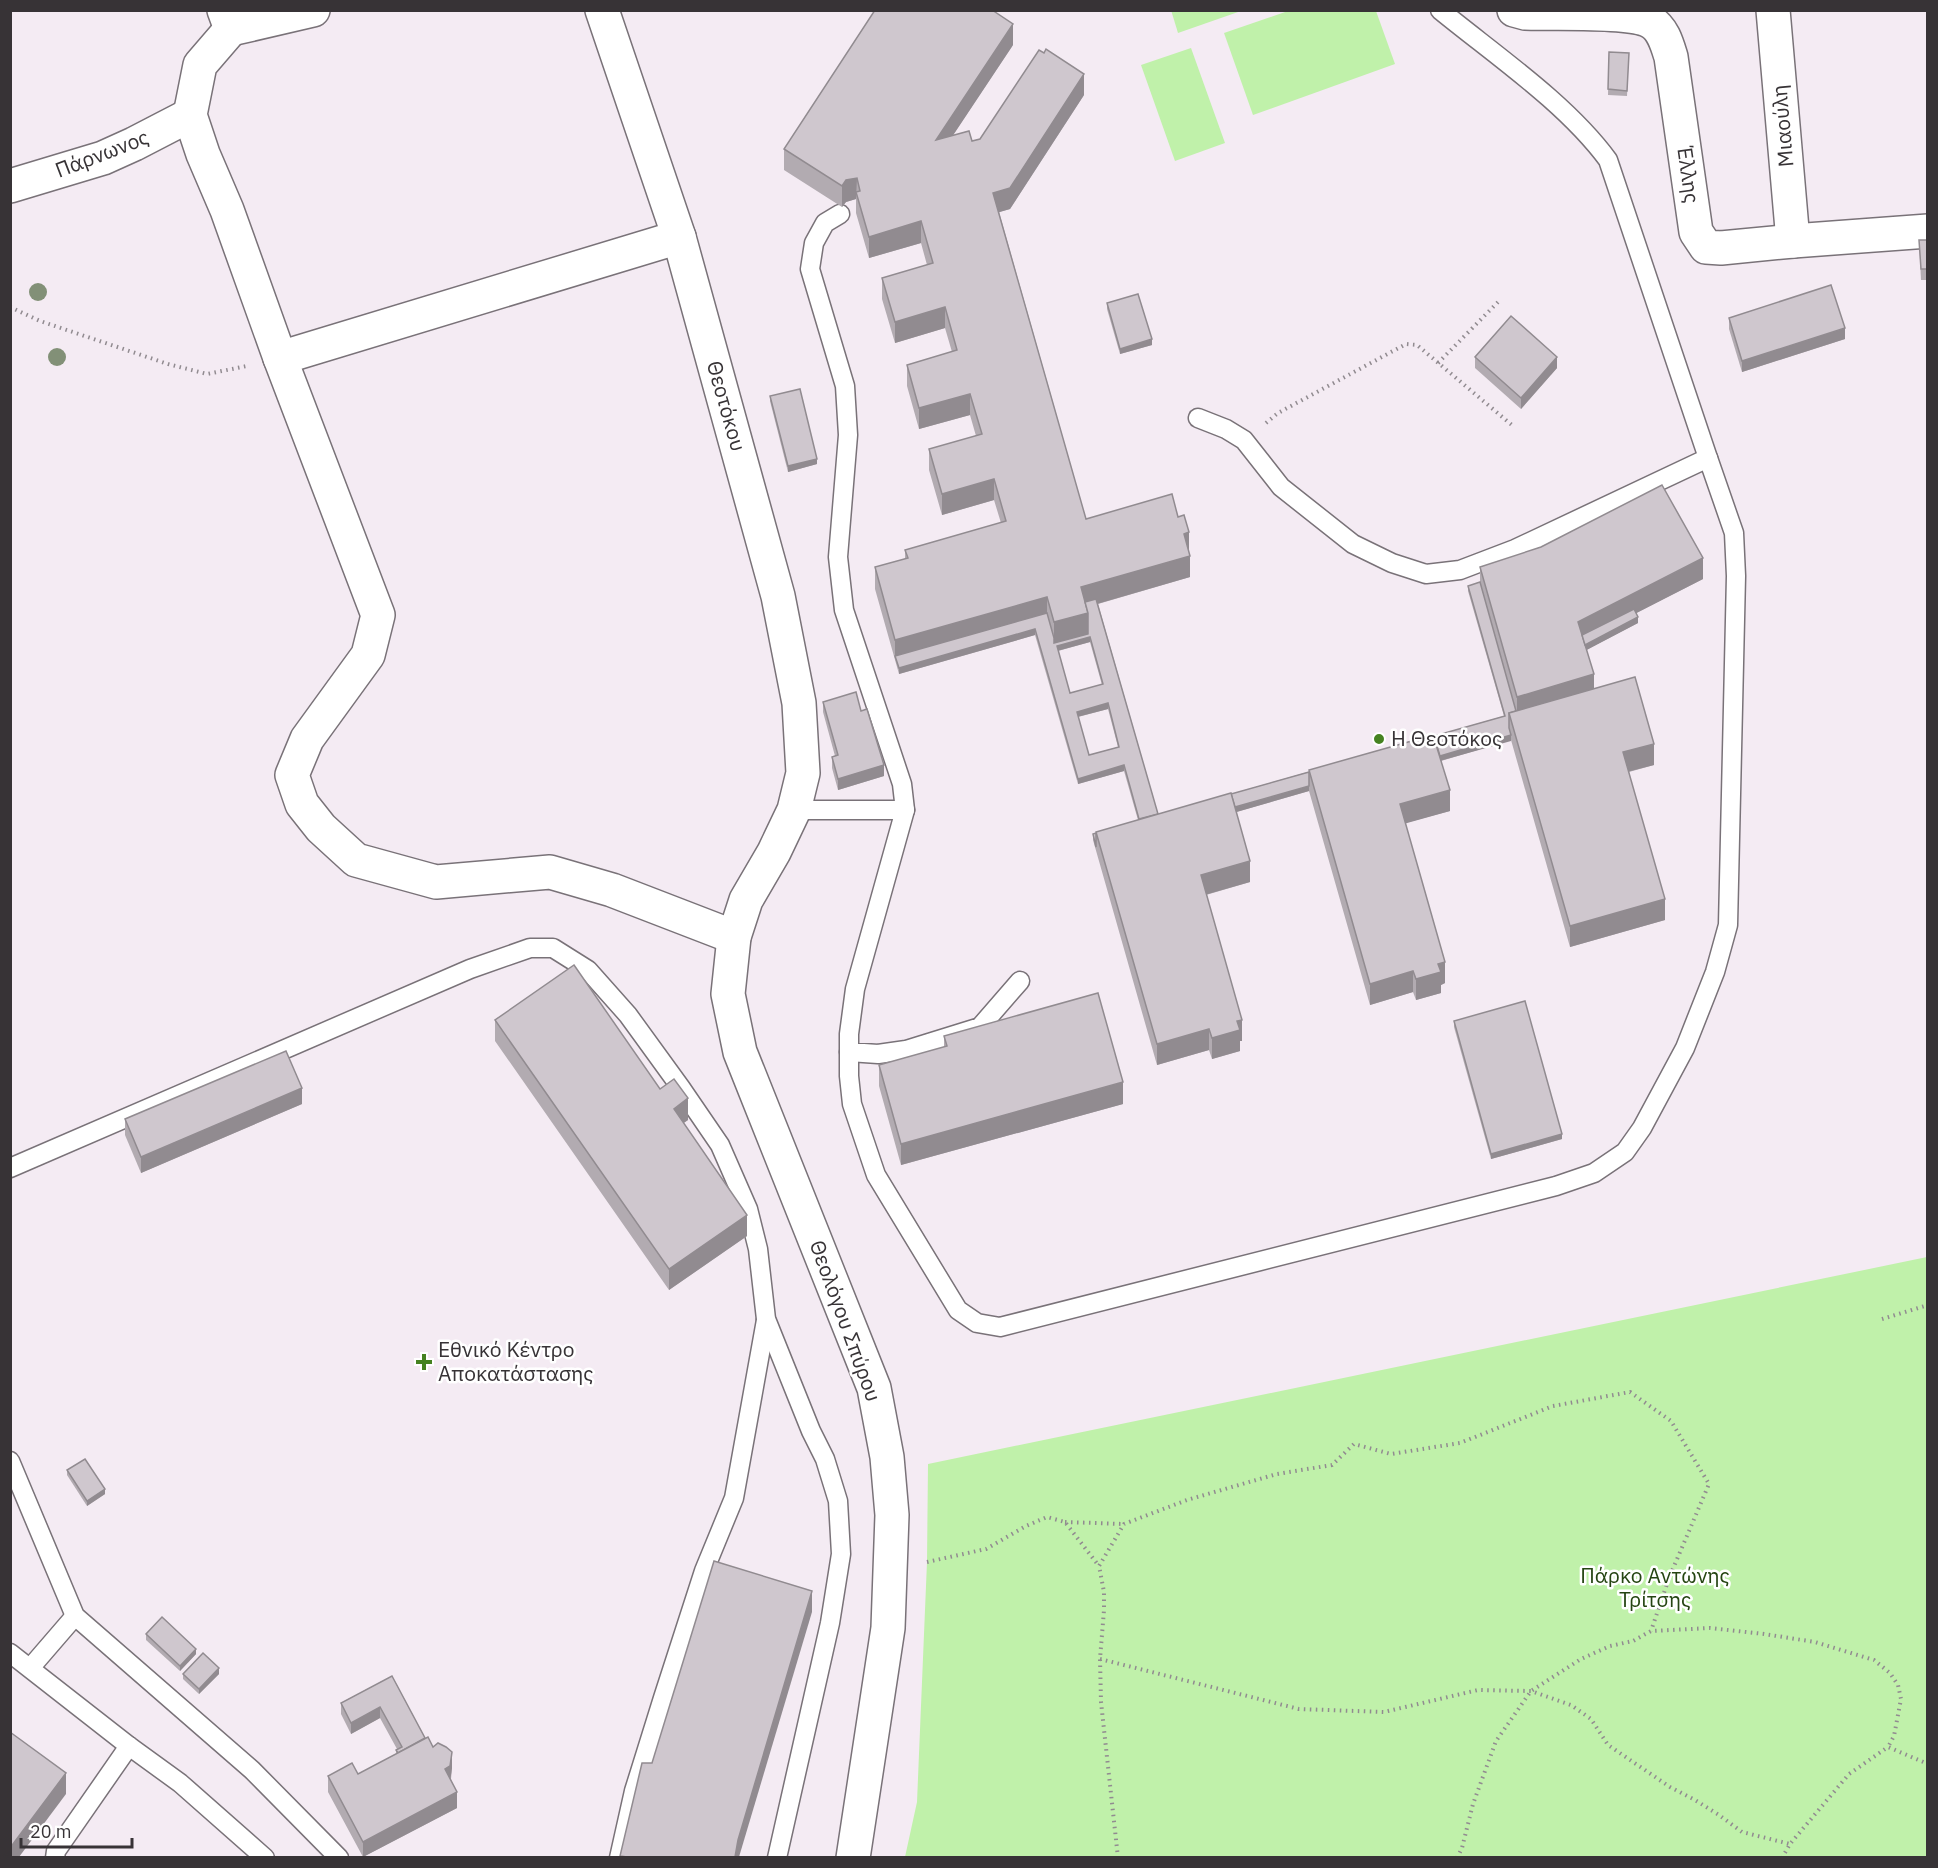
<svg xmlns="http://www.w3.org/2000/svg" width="1938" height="1868" font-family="'IBM Plex Sans',sans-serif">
<rect width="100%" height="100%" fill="#f4ebf3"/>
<g fill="#c0f1aa">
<polygon points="1171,10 1241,10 1241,11 1178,33"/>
<polygon points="1288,11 1376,11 1395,64 1253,115 1224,33"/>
<polygon points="1191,48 1225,143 1175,161 1141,65"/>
<polygon points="1927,1257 1927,1857 905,1857 917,1802 927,1562 928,1464"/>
</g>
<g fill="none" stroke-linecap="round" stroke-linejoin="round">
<g stroke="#797278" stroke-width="21">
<g id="lane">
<polyline points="840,214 825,223 814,243 810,269 845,386 848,435 838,557 844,610 902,784 905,810 855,989 849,1034 849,1052 878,1054 906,1050 980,1027 1020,981"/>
<path d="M1198 418 1226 429 1244 440 1281 487 1353 544 1392 563 1426 574 1460 570 1515 549 1708 458 1608 160C1566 103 1495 55 1440 10"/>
<polyline points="794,810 905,810"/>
<polyline points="849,1052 849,1076 852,1104 876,1175 958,1310 977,1323 1000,1327 1556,1186 1594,1173 1625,1152 1642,1128 1685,1048 1715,972 1728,925 1736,576 1734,533 1708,458"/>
<polyline points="10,1168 470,969 530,948 553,948 588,970 628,1015 681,1088 720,1145 748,1209 758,1249 766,1319 811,1431 825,1459 838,1501 841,1554 830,1623 777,1858"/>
<polyline points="10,1461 75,1616 252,1770 339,1858"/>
<polyline points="10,1653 129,1746 180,1783 265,1858"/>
<polyline points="31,1667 75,1616"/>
<polyline points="55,1858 56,1851 129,1746"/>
<polyline points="619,1858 634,1791 663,1698 704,1571 734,1498 766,1320"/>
</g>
</g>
<g stroke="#797278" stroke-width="36">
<g id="street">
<polyline points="224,10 231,29 313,10"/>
<polyline points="602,10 679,237 778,596 799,703 803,773 794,810 774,852 746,900 734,937 728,994 740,1052 874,1388 887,1457 892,1515 888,1628 853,1858"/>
<path d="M1514 10 1525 13C1550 14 1632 10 1651 22 1663 29 1667 44 1671 57L1696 232 1706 247 1721 248 1793 241 1928 231"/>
<polyline points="1773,10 1793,241"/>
<polyline points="231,29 200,65 190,115 203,154 227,210 280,358 378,615 368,655 307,739 292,775 302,804 321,828 356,860 436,882 550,872 612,890 734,937"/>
<polyline points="10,186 103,158 134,144 190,115"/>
<polyline points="280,358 679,237"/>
</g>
</g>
<g stroke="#918b90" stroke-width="4" stroke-dasharray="1.5 4.5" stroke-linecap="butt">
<polyline points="10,307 40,321 168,364 207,374 247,366"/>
<polyline points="1438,363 1499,301"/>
<polyline points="1266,423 1278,413 1406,344 1417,345 1513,426"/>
<polyline points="1882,1319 1928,1305"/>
<polyline points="1065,1522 1124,1524"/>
<polyline points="927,1562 986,1549 1026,1526 1047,1517 1065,1522 1099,1566"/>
<polyline points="1100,1659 1299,1709 1384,1712 1478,1690 1531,1691 1571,1705 1591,1719 1608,1745 1670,1787 1695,1800 1719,1815 1742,1832 1790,1844"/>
<polyline points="1118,1858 1101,1702 1100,1659 1104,1610 1104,1592 1099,1566 1124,1524 1187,1500 1277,1474 1332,1465 1354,1444 1391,1454 1460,1443 1553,1406 1630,1392 1671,1421 1709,1484 1669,1578 1651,1631"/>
<polyline points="1457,1858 1462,1848 1473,1804 1496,1741 1531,1691 1581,1659 1610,1646 1633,1641 1651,1631 1710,1628 1764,1634 1815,1642 1874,1660 1890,1673 1898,1685 1901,1699 1894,1736 1888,1747"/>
<polyline points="1782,1858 1790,1844 1849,1774 1888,1747 1928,1764"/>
</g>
<use href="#lane" stroke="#fff" stroke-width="18"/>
<use href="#street" stroke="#fff" stroke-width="33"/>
</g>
<g fill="#829077">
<circle cx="38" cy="292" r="9"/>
<circle cx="57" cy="357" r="9"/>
</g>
<g fill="#b2abb1" fill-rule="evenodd">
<path d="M1013 45 953 135 972 141 980 139 1084 95 1010 209 999 212 1086 519 1189 553 1190 577 1098 604 1158 814 1231 794 1504 716 1468 591V586L1480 582V567L1703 579 1636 613 1638 623 1586 650 1594 688 1654 765 1629 772 1665 920 1570 947 1511 740 1441 761 1450 811 1405 823 1445 983 1441 985V993L1416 1000 1413 992 1370 1005 1309 791 1236 812 1250 882 1206 895 1242 1041H1240V1051L1212 1059 1209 1050 1157 1065 1093 840V834L1138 820 1124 771 1078 784 1035 635 899 674 875 589V567L905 559V550L1001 523 994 500 942 515 929 470V449L976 436 970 415 919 429 907 386V365L952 352 945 328 895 343 882 299V278L927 265 921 243 869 258 856 213V199L846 202 842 207 784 170V149ZM1090 642 1102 685 1070 693 1058 651ZM1108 709 1118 747 1089 755 1078 717Z"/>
<polygon points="1609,52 1629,53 1627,96 1608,95"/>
<polygon points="1919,240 1928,240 1928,280 1921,280"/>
<polygon points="1107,303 1152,345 1120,354 1107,309"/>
<polygon points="1729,318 1845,339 1742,372 1729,329"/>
<polygon points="1475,357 1557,368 1521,409 1475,368"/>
<polygon points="770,396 817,464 788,472 770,401"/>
<polygon points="823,702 861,711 884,776 838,790 832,768 832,757 835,756 823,712"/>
<polygon points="495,1020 660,1089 688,1120 683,1123 747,1236 669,1290 495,1041"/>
<polygon points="1454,1021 1562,1139 1491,1159 1454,1027"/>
<polygon points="944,1036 1123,1104 901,1165 879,1086 879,1065 944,1047"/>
<polygon points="302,1104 141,1173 125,1135 125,1119"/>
<polygon points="67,1470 105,1494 87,1506 67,1475"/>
<polygon points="146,1634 196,1654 180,1671 146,1640"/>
<polygon points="183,1674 219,1674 199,1694 183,1679"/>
<polygon points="392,1676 425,1738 452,1768 451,1779 457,1808 363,1857 328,1792 328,1776 358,1774 396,1754 396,1750 397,1749 380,1718 351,1734 341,1714 341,1703"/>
</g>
<g fill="#918b90">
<polygon points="1013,24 1013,45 936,161 936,140"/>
<polygon points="1084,74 1084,95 1010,209 993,214 993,193"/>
<polygon points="857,178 856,199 846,202 842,207 842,186 846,180"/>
<polygon points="921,221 921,243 869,258 869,237"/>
<polygon points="945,307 945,328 895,343 895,322"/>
<polygon points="1845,328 1845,339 1742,372 1742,361"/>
<polygon points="1152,339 1152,345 1120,354 1120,349"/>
<polygon points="1557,357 1557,368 1521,409 1521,398"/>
<polygon points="970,394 970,415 919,429 919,408"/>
<polygon points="817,459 817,464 788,472 788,466"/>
<polygon points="994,479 994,500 942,515 942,494"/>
<polygon points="1189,532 1189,553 1184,534"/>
<polygon points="1190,556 1190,577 1083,608 1081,587"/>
<polygon points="1703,558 1703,579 1580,642 1578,622"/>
<polygon points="1047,597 1047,618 895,656 895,640"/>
<polygon points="1088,613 1088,634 1054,643 1054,622"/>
<polygon points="1638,617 1638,623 1581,653 1581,647"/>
<polygon points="1035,629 1035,635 899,674 899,668"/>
<polygon points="1090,637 1090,642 1057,651 1057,646"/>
<polygon points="1594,674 1594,695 1517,718 1517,697"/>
<polygon points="1108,703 1108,709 1077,717 1077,712"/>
<polygon points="1511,735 1511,741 1436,762 1436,757"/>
<polygon points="1654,744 1654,765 1623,773 1623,752"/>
<polygon points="884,765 884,776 838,790 838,779"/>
<polygon points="1124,765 1124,771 1078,784 1078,779"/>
<polygon points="1309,786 1309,791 1102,851 1101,846"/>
<polygon points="1450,790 1450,811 1400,825 1400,804"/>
<polygon points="1250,861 1250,882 1201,896 1201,875"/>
<polygon points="1665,899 1665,920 1570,947 1570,926"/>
<polygon points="1445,962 1445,983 1441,985 1441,993 1416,1000 1416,979 1438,964"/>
<polygon points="1413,971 1413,992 1370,1005 1370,984"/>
<polygon points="1242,1020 1242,1041 1240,1041 1240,1051 1212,1059 1212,1038 1237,1021"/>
<polygon points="1209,1029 1209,1050 1157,1065 1157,1044"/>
<polygon points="1123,1082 1123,1104 901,1165 901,1144"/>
<polygon points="302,1088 302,1104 141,1173 141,1157"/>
<polygon points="688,1098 688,1120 674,1130 674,1109"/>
<polygon points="1562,1134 1562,1139 1491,1159 1491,1154"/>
<polygon points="747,1215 747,1236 669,1290 669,1269"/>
<polygon points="105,1489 105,1494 87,1506 87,1501"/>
<polygon points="812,1591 812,1612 739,1857 735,1857 738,1840"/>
<polygon points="196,1649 196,1654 180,1671 180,1666"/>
<polygon points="219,1668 219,1674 199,1694 199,1689"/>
<polygon points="380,1707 380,1718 351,1734 351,1723"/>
<polygon points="452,1752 452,1768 450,1782 445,1769"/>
<polygon points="66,1773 66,1794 19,1857 10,1857 10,1848"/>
<polygon points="457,1792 457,1808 363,1857 363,1842"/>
</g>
<g fill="#cfc7ce" stroke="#918b90" stroke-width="1.5" fill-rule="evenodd">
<polygon points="875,10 992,10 1013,24 936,140 969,131 972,141 980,139 1039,50 1044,53 1046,49 1084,74 1010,188 993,193 1086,519 1172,494 1178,517 1184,515 1189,532 1184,534 1190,556 1081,587 1088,613 1054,622 1047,597 895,640 875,567 908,558 905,550 1006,521 994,479 942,494 929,449 982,434 970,394 919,408 907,365 957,350 945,307 895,322 882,278 933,263 921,221 869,237 856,192 860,191 857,178 846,180 842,186 784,149"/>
<polygon points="1609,52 1629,53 1627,91 1608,89"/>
<polygon points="1919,240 1928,240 1928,269 1921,269"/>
<polygon points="1831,285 1845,328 1742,361 1729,318"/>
<polygon points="1138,294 1152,339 1120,349 1107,303"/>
<polygon points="1511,316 1557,357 1521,398 1475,357"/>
<polygon points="800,389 817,459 788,466 770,396"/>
<polygon points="1662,485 1703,558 1578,622 1594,674 1517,697 1480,567 1541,547"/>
<polygon points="1480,582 1516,711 1509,713 1509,728 1511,735 1440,756 1434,736 1505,716 1468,586"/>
<path d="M1096 599 1158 814 1139 819 1124 765 1078 779 1035 629 899 668 895 656 1047 613 1054 638V643L1088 634V613L1085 602ZM1090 637 1103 684 1070 693 1057 646ZM1108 703 1119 747 1089 755 1077 712Z"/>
<polygon points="1634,609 1638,617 1585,645 1582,635"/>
<polygon points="1635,677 1654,744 1623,752 1665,899 1570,926 1509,713"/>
<polygon points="856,692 861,711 867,709 884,765 838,779 832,757 838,755 823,702"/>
<polygon points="1433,735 1450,790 1400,804 1445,962 1438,964 1441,972 1416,979 1413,971 1370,984 1309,770"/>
<polygon points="1309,772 1309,786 1235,807 1231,794"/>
<polygon points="1231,793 1250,861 1201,875 1242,1020 1237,1021 1240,1030 1212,1038 1209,1029 1157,1044 1096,832"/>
<polygon points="1096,833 1096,847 1093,834"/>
<polygon points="574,965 660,1089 674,1079 688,1098 674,1109 747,1215 669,1269 495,1020"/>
<polygon points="1098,993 1123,1082 901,1144 879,1065 947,1046 944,1036"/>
<polygon points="1525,1001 1562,1134 1491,1154 1454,1021"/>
<polygon points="286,1051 302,1088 141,1157 125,1119"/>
<polygon points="85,1459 105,1489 87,1501 67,1470"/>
<polygon points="714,1561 812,1591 738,1840 735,1857 627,1857 620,1856 642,1763 652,1763"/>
<polygon points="162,1617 196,1649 180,1666 146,1634"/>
<polygon points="203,1653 219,1668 199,1689 183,1674"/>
<polygon points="392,1676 425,1738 398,1753 396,1750 402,1747 380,1707 351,1723 341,1703"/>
<polygon points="10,1732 66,1773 10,1848"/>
<polygon points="428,1737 433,1747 438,1743 446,1747 452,1752 450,1766 445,1769 457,1792 363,1842 328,1776 352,1763 358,1774"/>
</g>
<g fill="#458220" stroke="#fff" stroke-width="2">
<circle cx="1379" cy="739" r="6"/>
<path d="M421 1353h6v6h6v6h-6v6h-6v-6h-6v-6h6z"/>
</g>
<g text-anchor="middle" stroke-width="5" stroke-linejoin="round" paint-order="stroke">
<g font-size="21" fill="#373336" stroke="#fff">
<text transform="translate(1783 126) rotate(-95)" y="7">Μιαούλη</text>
<text transform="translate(102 154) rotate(-21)" y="7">Πάρνωνος</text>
<text transform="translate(1688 175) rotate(82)" y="7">Έλλης</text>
<text transform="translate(726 406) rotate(74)" y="7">Θεοτόκου</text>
<text transform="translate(845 1321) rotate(70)" y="7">Θεολόγου Σπύρου</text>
</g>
<g font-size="21" fill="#373336" stroke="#fff" text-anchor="start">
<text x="1391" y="746">Η Θεοτόκος</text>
<text x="438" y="1357">Εθνικό Κέντρο<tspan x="438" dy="24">Αποκατάστασης</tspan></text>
</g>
<g font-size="21" fill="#254512" stroke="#fff">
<text x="1655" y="1583">Πάρκο Αντώνης<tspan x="1655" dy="24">Τρίτσης</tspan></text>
</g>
</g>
<rect width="1938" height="1868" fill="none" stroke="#373336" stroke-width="24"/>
<path d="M21 1838v9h111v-9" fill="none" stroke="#373336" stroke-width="3"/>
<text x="30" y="1838" font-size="18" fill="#373336" stroke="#ffffff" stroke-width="4.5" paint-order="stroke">20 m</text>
</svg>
